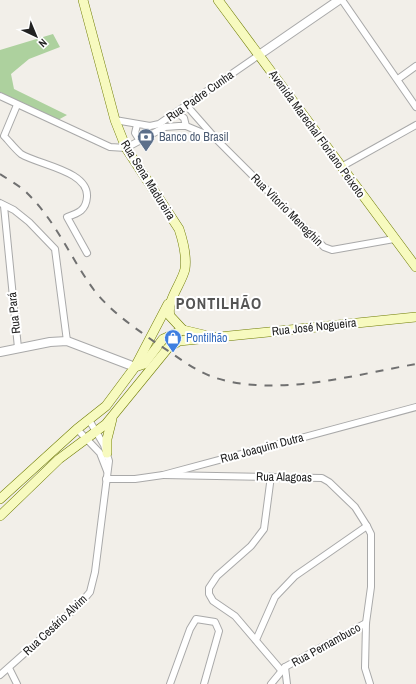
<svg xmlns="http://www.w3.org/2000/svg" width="416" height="684" font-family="'Archivo Narrow',sans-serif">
<rect width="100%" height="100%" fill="#f2efe9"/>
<polygon fill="#add19e" points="53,34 60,47 29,59 11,74 14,89 67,115 58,120 0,92 0,50"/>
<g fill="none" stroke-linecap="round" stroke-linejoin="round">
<g stroke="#a9a9a9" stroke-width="8">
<g id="minor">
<polyline points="342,0 416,107"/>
<polyline points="398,79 416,66"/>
<polyline points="0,96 110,147 126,148 165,127 179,126 186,126 215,138"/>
<path d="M17 105 4 136C9 141 15 149 21 154 39 165 89 171 87 197 86 210 79 213 67 217L87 253"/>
<polyline points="187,106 216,139 324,247 332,250 394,239"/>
<polyline points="177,113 184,118 186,126"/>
<polyline points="115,120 150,126 159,124 259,55"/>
<polyline points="137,125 135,133 140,141"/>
<polyline points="341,167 416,125"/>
<polyline points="0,203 14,210 29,222 55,249 67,341"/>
<polyline points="4,206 18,348"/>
<polyline points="77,429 100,453 107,471"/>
<polyline points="163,475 322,478 329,482 355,507 367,526 371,534 371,587 366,623 365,668 370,684"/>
<polyline points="271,476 264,529 251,546 217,576 209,588 209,594 213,601 235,616 281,670"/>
<polyline points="106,479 135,479 163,475 416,407"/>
<polyline points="256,640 275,597 295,576 367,526"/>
<polyline points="285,667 287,684"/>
<polyline points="9,668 17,684"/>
<polyline points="0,675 79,605 90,592 95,572 109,461 104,445 89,420"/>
<polyline points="170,684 190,629 196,619 215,622 219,631 204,684"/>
<polyline points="271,684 285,667 366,623"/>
</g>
</g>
<g stroke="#a9a9a9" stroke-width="10">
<g id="tertiary">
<polyline points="259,55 339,0"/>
<polyline points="0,352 50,342 67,341 135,367"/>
</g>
</g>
<g stroke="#707d05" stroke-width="10">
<g id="secondary">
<path d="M83 0 115 120 126 148 179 229C183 241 187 255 185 269 182 283 166 301 170 316L183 330 204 335"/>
<polyline points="218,0 416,267"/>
<polyline points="135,367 144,364 163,339 183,330"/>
<polyline points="107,453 107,439 112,419"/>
<polyline points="0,499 77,429 106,406 135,367 168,304"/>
<polyline points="0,516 59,459 106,424 168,348 179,341 416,317"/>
</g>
</g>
<use href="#minor" stroke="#fff" stroke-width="6"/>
<use href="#tertiary" stroke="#fff" stroke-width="8"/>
<use href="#secondary" stroke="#f7fabf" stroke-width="9"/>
<path stroke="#707070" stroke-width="2" stroke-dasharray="8 8" stroke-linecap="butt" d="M0 174C9 180 20 186 27 193 56 221 71 259 94 290 111 312 134 327 156 343 174 354 193 370 213 377 275 398 353 375 416 364"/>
</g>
<defs>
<g id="bank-pin" transform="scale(0.9)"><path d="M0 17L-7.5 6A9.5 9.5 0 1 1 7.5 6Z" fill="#5c6f8a" stroke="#fff"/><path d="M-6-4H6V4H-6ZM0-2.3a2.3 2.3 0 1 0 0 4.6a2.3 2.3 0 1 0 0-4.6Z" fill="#fff"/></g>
<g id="shop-pin" transform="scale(0.9)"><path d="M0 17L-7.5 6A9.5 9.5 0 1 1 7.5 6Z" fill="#3f7fe0" stroke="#fff"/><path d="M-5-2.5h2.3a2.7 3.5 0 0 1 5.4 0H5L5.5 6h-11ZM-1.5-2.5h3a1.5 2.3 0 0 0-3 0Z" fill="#fff"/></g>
</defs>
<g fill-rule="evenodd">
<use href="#bank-pin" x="146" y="137"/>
<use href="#shop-pin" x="173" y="338"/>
</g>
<g text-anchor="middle" stroke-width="4" stroke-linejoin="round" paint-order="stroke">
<g font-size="12" fill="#222" stroke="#fff">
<text transform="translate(200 96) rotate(-35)" y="4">Rua Padre Cunha</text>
<text transform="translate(317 134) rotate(54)" y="4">Avenida Marechal Floriano Peixoto</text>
<text transform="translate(148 180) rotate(58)" y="4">Rua Sena Madureira</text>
<text transform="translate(287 210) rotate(45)" y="4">Rua Vitorio Meneghin</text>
<text transform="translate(14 313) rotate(-96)" y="4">Rua Pará</text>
<text transform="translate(314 327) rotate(-6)" y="4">Rua José Nogueira</text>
<text transform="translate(262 448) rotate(-15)" y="4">Rua Joaquim Dutra</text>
<text transform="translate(284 477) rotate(1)" y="4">Rua Alagoas</text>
<text transform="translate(55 625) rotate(-43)" y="4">Rua Cesário Alvim</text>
<text transform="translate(326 645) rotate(-29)" y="4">Rua Pernambuco</text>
</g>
<g font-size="12" fill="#4e5e75" stroke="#fff" text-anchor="start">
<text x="159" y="141">Banco do Brasil</text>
</g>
<g font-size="12" fill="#366cbe" stroke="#fff" text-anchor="start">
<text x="186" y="342">Pontilhão</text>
</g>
<g font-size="16" font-weight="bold" letter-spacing="1" fill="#555" stroke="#fff">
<text x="219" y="309">PONTILHÃO</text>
</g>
</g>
<g transform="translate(36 36) rotate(136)" stroke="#ffffff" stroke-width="3" paint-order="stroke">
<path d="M0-3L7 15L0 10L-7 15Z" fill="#222222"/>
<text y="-6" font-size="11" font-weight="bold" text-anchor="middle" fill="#222222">N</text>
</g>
</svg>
